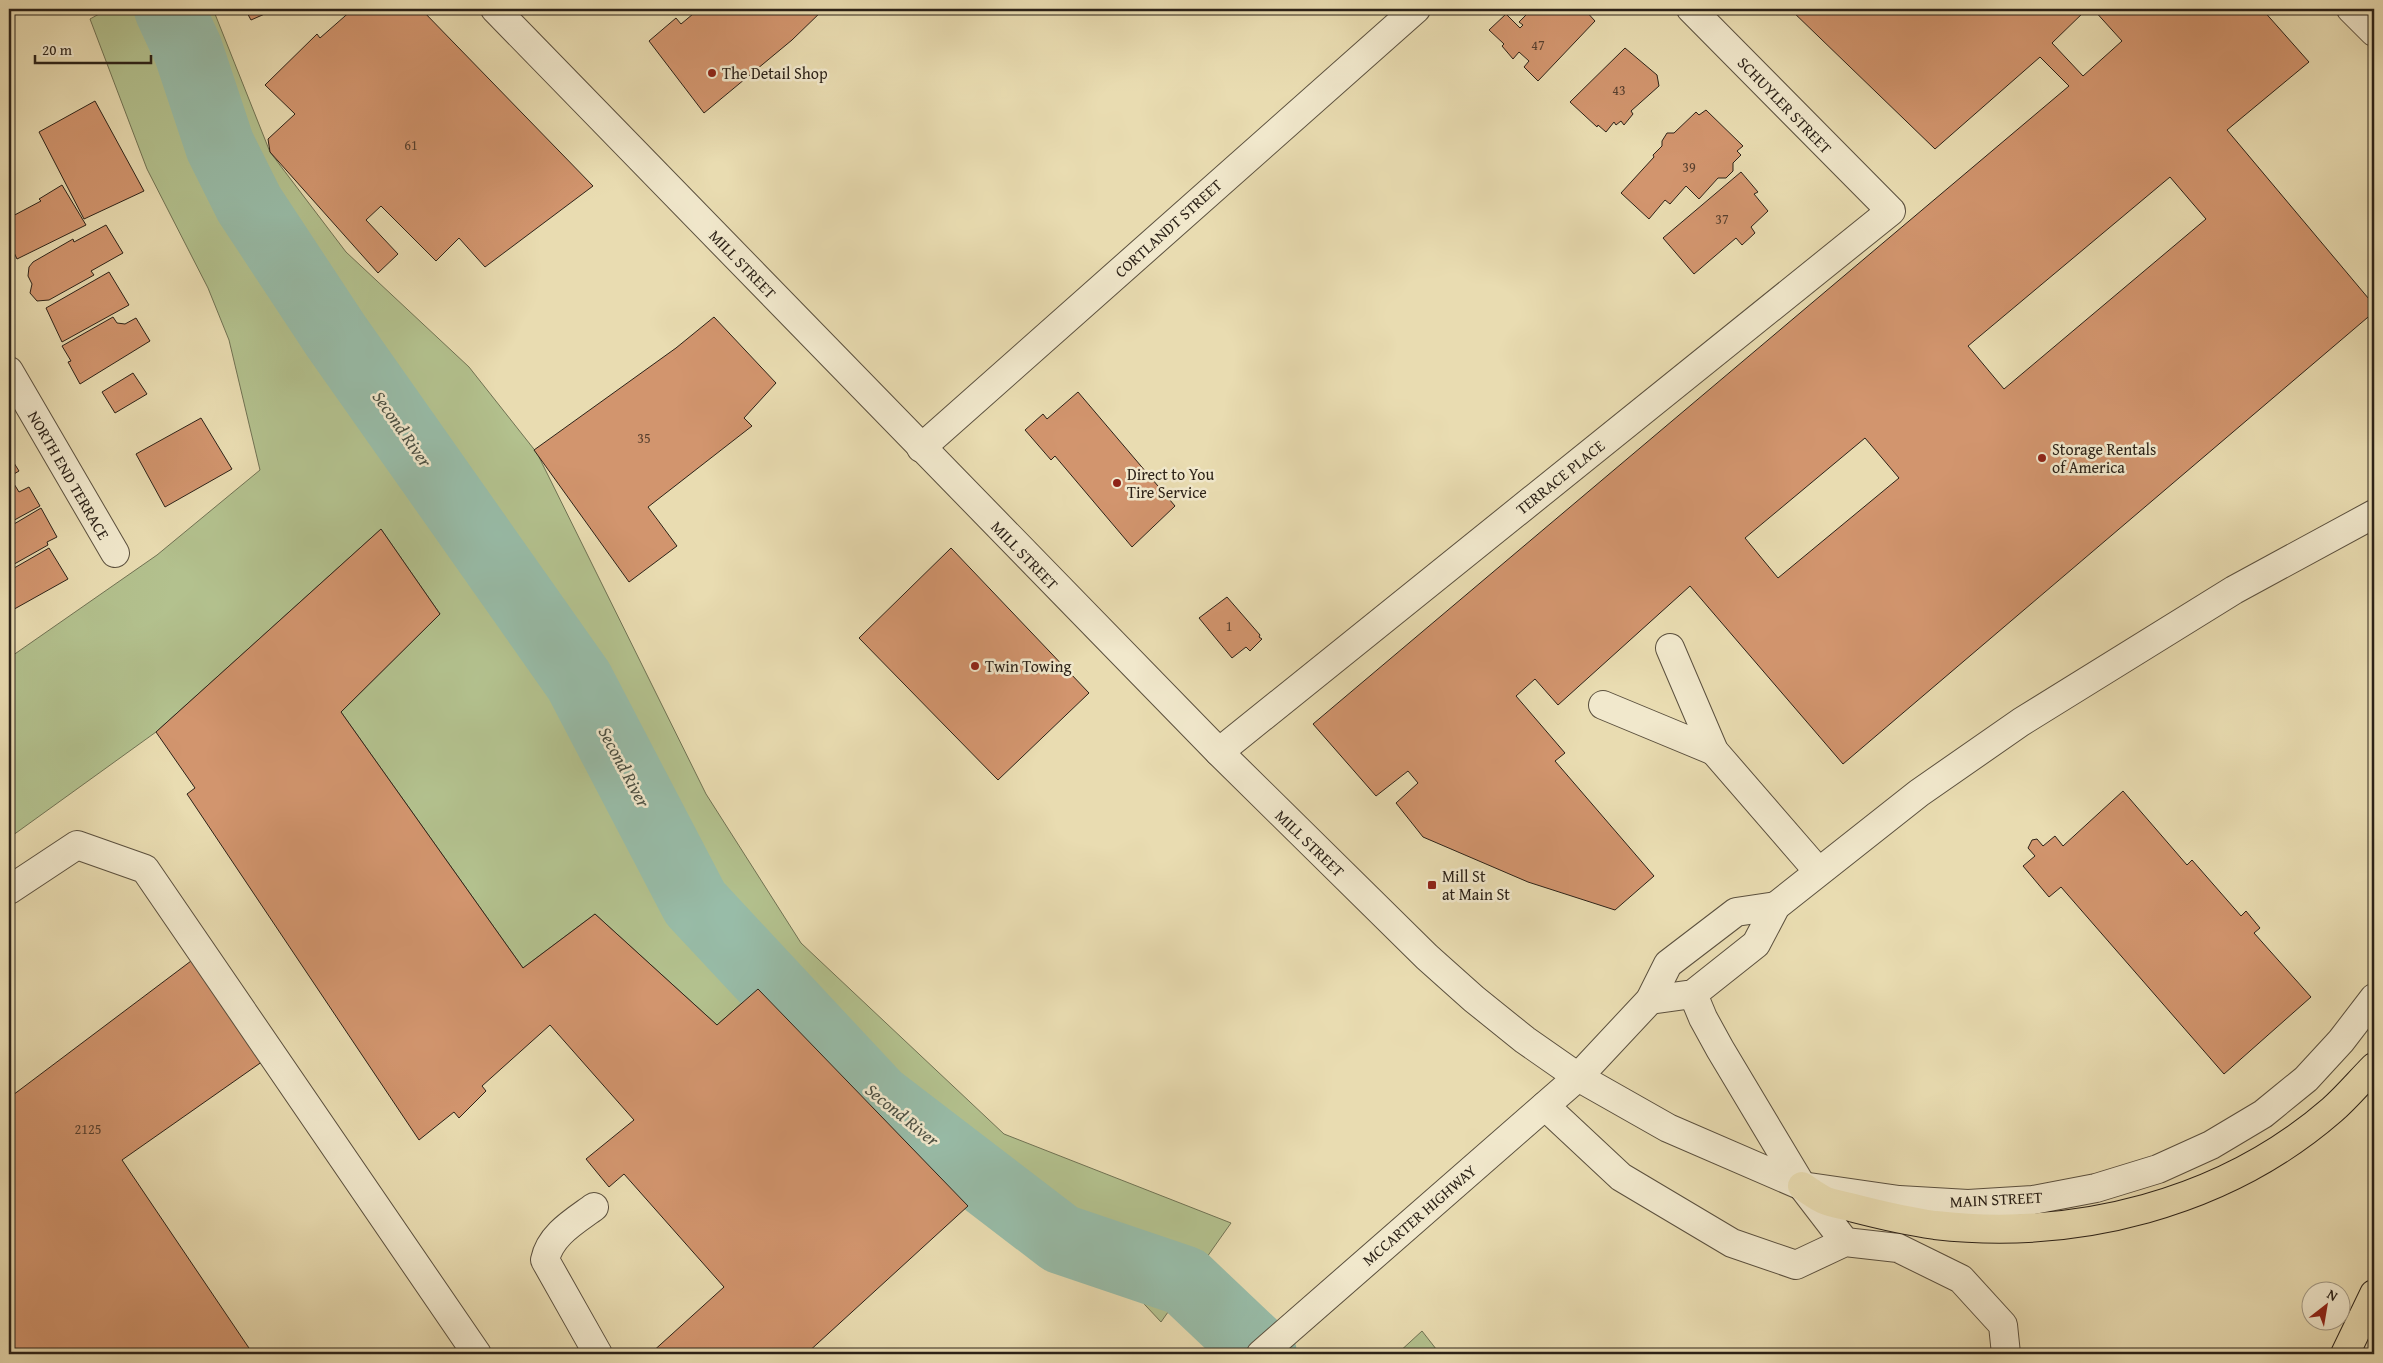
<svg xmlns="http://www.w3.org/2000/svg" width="2383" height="1363" font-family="'Gentium Book Plus',serif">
<rect width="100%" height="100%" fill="#e9dcb1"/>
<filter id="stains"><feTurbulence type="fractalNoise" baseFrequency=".004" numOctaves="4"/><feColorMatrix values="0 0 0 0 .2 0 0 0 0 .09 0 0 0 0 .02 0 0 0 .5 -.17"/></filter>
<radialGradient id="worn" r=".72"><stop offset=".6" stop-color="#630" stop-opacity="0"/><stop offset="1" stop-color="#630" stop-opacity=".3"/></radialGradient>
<g fill="#b3c18e" stroke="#707253">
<polygon points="108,9 213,9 270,152 346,252 469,367 537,453 706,794 801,943 1004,1134 1231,1223 1161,1322 1117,1275 968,1206 758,989 717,1025 595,914 523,968 341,712 440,614 381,529 156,732 9,838 9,658 157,555 260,470 229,340 208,288 147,169 90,19"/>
<polygon points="1422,1331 1440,1354 1397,1354"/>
</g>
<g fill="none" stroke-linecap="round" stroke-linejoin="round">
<polyline stroke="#98bca8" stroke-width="70" points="169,9 188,50 220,146 249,204 336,336 579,681 695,903 877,1098 1061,1239 1185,1281 1262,1354"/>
</g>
<g fill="#d2956e" stroke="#2c2218" fill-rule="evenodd">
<polygon points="245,9 276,9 251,20"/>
<polygon points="353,9 421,9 593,186 485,267 459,238 436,261 381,206 366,220 398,254 378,273 270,152 268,139 295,114 265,85 317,34 320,38"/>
<polygon points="699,9 704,13 710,9 824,9 792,40 704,113 649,41 676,18 681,24"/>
<polygon points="1538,9 1584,9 1595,21 1538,81 1524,67 1529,61 1519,52 1513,59 1502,46 1504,44 1489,30 1506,14 1520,28 1523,25 1519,22 1529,12 1533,14"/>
<path d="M1790 9H2087L2052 43 2083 76 2122 41 2093 9H2262L2309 62 2227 130 2374 305V312L1843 764 1690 586 1558 705 1535 679 1516 696 1565 753 1555 761 1654 876 1615 910 1528 882 1423 837 1396 803 1418 783 1408 771 1376 796 1313 724 2069 86 2040 57 1935 149ZM2170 177 2206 219 2004 389 1968 346ZM1865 438 1899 478 1778 578 1745 538Z"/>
<polygon points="1625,48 1657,75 1659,86 1631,111 1633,114 1624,125 1621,121 1616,125 1614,122 1606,132 1598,125 1597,127 1570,102"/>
<polygon points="95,101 144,191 84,219 39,132"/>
<polygon points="1706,110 1743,146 1737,151 1741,155 1733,163 1733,171 1726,178 1718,178 1699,199 1686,186 1670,204 1665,200 1649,219 1621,193 1654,157 1653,155 1662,146 1662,141 1667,133 1674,133 1696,112 1699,115"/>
<polygon points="1741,172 1758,192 1754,194 1768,211 1751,227 1755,233 1742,245 1736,238 1694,274 1663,238"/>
<polygon points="62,185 86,225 17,259 9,242 9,218 41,201 39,199"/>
<polygon points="106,225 123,253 91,271 94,275 49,300 37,301 30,293 32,284 28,276 29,267 33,262 73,239 74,242"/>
<polygon points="109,272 129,305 62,342 46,308"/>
<polygon points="113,317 117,323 125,324 136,318 150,341 80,384 68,362 71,361 62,346"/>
<polygon points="714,317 776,383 744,418 752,426 648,507 677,546 629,582 534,450 676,348"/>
<polygon points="133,373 147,394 115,413 102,392"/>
<polygon points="1078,392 1175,506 1132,547 1055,456 1051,460 1025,430 1043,414 1047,419"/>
<polygon points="201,418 232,469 165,507 136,454"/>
<polygon points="9,455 19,471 9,477"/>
<polygon points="11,479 19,492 29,487 40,506 9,523 9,480"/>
<polygon points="41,508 57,537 47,542 48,545 9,567 9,527"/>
<polygon points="381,529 440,614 341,712 523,968 595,914 717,1025 758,989 968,1206 806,1354 650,1354 724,1287 624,1174 609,1187 586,1159 634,1120 550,1025 482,1086 486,1091 459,1118 454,1112 419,1140 187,794 195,788 156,732"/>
<polygon points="49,548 68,579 9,612 9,571"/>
<polygon points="951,548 1089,693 998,780 859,638"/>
<polygon points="1227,597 1260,635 1259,637 1262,639 1250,651 1246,647 1232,658 1199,618"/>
<polygon points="2123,791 2187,865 2192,860 2241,916 2246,911 2260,928 2254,933 2311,997 2224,1074 2061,887 2049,897 2023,866 2035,856 2028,848 2032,840 2037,839 2043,846 2055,836 2063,846"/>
<polygon points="195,958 266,1059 122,1160 253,1354 9,1354 9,1098"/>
</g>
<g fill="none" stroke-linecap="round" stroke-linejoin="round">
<g stroke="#5b503e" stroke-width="30">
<g id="minor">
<polyline points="495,9 1219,752 1427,957 1474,999 1525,1040 1578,1077 1668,1128 1802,1186 1899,1200 1968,1204 2033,1200 2096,1188 2158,1169 2211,1145 2263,1114 2306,1079 2341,1041 2374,998"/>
<polyline points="2351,9 2374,32"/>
<polyline points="9,371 115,553"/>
<polyline points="921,448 1416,9"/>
<polyline points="1670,648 1714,751 1818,871"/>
<polyline points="1603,705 1714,751"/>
<polyline points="1219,752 1891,211 1691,9"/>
<polyline points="9,890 77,845 145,869 477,1354"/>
<polyline points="1693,994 1703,1018 1720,1049 1802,1186 1845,1242"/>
<polyline points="1650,1000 1693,994 1756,944 1776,906 1919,793 2021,722 2234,590 2374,514"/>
<polyline points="1545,1106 1621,1177 1732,1243 1796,1265 1845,1242 1898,1248 1961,1279 2003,1325 2006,1354"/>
<path d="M594 1207C575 1221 550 1235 545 1260L598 1354"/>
<polyline points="1261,1354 1578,1077 1650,1000 1668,964 1736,912 1776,906"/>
</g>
</g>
<g stroke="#2c2218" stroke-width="30">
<g id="highway">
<path d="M1802 1186C1809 1191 1816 1196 1824 1200 1833 1204 1844 1205 1854 1208 1881 1215 1907 1221 1935 1225 2075 1241 2224 1204 2332 1110 2347 1097 2360 1081 2374 1067"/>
<polyline points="2345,1354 2374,1294"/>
</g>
</g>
<use href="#minor" stroke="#f1e8cc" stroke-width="28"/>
<use href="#highway" stroke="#e9dcb1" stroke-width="28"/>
</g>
<g fill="#8f2418" stroke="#f1e8cc" stroke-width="2">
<circle cx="712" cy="73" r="5"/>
<circle cx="2042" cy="458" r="5"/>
<circle cx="1117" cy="483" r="5"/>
<circle cx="975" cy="666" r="5"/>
<rect x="1427" y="880" width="10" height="10" rx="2.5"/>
</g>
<g text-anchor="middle" stroke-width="5" stroke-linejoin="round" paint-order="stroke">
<g font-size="14" fill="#563f2e">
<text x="1538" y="50">47</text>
<text x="1619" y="95">43</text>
<text x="411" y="150">61</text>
<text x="1689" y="172">39</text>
<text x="1722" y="224">37</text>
<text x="644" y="443">35</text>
<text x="1229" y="631">1</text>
<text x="88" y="1134">2125</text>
</g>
<g font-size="16" fill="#2c2218" stroke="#f1e8cc" text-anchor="start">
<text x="722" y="79">The Detail Shop</text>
<text x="2052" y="455">Storage Rentals<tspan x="2052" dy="18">of America</tspan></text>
<text x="1127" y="480">Direct to You<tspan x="1127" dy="18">Tire Service</tspan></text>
<text x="985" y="672">Twin Towing</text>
<text x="1442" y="882">Mill St<tspan x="1442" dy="18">at Main St</tspan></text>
</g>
<g font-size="16" fill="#2c2218" stroke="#f1e8cc">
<text transform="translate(1785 105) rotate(46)" y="6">SCHUYLER STREET</text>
<text transform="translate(1168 228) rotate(-42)" y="6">CORTLANDT STREET</text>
<text transform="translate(743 264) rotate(46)" y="6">MILL STREET</text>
<text transform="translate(69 475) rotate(60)" y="6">NORTH END TERRACE</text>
<text transform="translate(1560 477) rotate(-39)" y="6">TERRACE PLACE</text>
<text transform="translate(1025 555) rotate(46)" y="6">MILL STREET</text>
<text transform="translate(1310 843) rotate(44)" y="6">MILL STREET</text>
<text transform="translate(1996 1199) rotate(-3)" y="6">MAIN STREET</text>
<text transform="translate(1419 1215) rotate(-41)" y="6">MCCARTER HIGHWAY</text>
</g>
<g font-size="18" font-style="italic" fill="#4c5043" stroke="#f1e8cc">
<text transform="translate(402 429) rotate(55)" y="6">Second River</text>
<text transform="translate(624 767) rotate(62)" y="6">Second River</text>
<text transform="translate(902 1115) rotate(39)" y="6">Second River</text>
</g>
</g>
<rect width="2383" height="1363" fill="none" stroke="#e9dcb1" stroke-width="30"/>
<rect x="10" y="10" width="2363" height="1343" fill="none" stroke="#2c2218" stroke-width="2.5"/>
<rect x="15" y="15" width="2353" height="1333" fill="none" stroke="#2c2218"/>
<g transform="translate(2326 1306) rotate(31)"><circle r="24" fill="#f1e8cc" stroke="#a29984"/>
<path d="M0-4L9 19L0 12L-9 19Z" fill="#8f2418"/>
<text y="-8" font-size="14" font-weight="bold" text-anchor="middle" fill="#2c2218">N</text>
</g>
<path d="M35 55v8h116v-8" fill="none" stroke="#2c2218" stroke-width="2.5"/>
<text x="42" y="55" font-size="15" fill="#2c2218" stroke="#f1e8cc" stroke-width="4" paint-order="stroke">20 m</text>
<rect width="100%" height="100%" filter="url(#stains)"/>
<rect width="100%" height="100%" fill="url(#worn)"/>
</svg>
